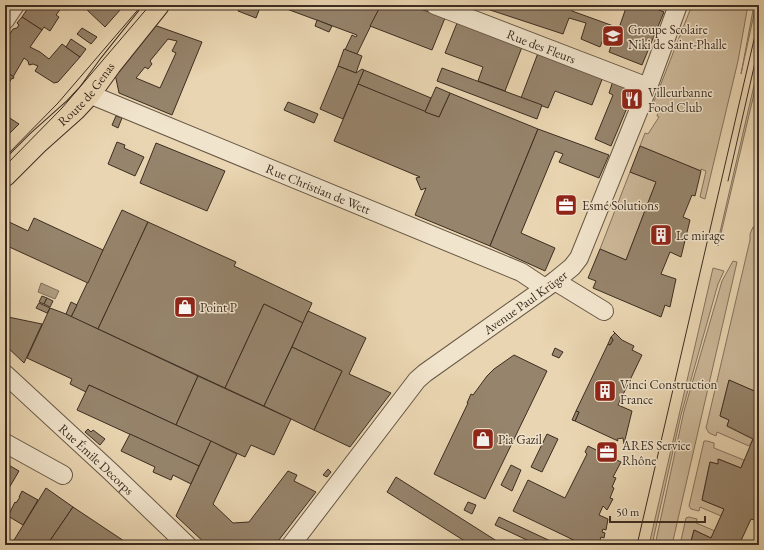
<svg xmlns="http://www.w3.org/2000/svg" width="764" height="550" font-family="'EB Garamond',serif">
<rect width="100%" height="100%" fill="#e9d5b1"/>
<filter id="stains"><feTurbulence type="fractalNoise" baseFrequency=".005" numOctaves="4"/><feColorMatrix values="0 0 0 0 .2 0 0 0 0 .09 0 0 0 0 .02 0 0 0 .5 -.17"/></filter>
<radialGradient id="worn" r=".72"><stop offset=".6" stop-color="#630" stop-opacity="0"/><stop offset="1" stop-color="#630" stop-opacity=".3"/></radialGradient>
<g fill="#ccb899" stroke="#84725d">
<polygon points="692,5 748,5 738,61 705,199 700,197 706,171 701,169 701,171 640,146 645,133 648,134 659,117 657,116 658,112 651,109"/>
<polygon points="754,5 756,5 741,74"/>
<polygon points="759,64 759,73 718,246 717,245"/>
<polygon points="630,172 656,182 626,260 600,249"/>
<polygon points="753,227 759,229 759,393 729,380 720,416 729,420 727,426 753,439 749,446 717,432 716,436 709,433 706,428 750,240 750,234"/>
<polygon points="733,261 737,262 672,545 655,545 684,411 722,281"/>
<polygon points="713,268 724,271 718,284 681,415 652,545 649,545"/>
<polygon points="704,441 707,441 714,443 714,448 744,460 741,468 719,459 718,464 710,462 702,500 724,509 721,516 700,507 699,511 691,509 689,506"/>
<polygon points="689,517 697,519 696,523 715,531 711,538 694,530 690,545 680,545 686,518"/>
</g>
<polygon fill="#ae9c80" stroke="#80705a" points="41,283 59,291 55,299 38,292"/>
<g fill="#96846c" stroke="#3c2d21" fill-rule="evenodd">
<polygon points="30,5 70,5 67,10 62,7 56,15 59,17 50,31 44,27 42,30 22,17"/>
<polygon points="87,5 112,5 120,10 105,27 85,8"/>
<polygon points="112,5 124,5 120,10"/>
<polygon points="240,5 261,5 256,18 238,11"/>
<polygon points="285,5 381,5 357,54 345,50 352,35 356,37 357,35 284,8"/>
<polygon points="381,5 410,5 445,18 432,50 370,26"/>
<polygon points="475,5 574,5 572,11 619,28 627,5 653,5 652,7 664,12 642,65 609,52 615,35 606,32 600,47 581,39 586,23 569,18 563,34"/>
<polygon points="22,17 42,30 30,47 40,52 49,59 62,44 80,57 58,82 54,83 35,71 38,66 33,64 29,65 28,61 24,58 13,77 5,71 5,42 13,29 17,28 19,25 17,23"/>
<polygon points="317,20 332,26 329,32 315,26"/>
<polygon points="457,23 522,47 505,91 478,81 483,67 445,53"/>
<path d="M154 25 202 42 172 115 119 93 115 74ZM168 39 177 41 172 51 176 53 160 88 136 78 145 67 148 69 152 64 150 61Z"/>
<polygon points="82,28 97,37 91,44 77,34"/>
<polygon points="71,39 86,49 80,57 66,47"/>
<polygon points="344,49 362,56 356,73 338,66"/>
<polygon points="538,53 603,77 592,105 555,91 548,108 521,98"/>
<polygon points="338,66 356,73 362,69 364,70 343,119 320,109"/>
<polygon points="442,68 542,105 537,119 437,81"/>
<polygon points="364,70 431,98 425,112 358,84"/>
<polygon points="5,71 14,77 13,79 12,78 5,89"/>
<polygon points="613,81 627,85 632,96 611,146 595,139 613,95 609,93"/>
<polygon points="358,84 439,117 450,93 538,129 490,246 415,215 426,188 421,190 416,178 420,177 334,141"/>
<polygon points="436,87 450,93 439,117 425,112"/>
<polygon points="288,102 318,114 314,123 284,110"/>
<polygon points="5,115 19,124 8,135 5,133"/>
<polygon points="116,116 122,118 118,128 112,125"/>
<polygon points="538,129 609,155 599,178 559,162 563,154 555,151 521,233 555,248 545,271 490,246"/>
<polygon points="117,142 125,145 124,148 144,157 135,176 108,164"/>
<polygon points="156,143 225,171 207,211 140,183"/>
<polygon points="640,146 701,171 695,196 692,195 683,217 690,220 681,257 670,252 661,274 676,279 670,307 665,305 661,317 593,288 596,281 588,278 600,249 626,260 656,182 630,172"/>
<polygon points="122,210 148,222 98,329 71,317"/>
<polygon points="34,218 103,250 88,283 5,245 5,220 28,231"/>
<polygon points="148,222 236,262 234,266 312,303 303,323 264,304 225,388 98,329"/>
<polygon points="42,296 47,298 44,304 39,302"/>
<polygon points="47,298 53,301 50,307 44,304"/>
<polygon points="71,302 77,305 71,317 66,314"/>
<polygon points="39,303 50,308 47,313 36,308"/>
<polygon points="264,304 303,323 264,406 225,388"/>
<polygon points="50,308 66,314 198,376 176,425 89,385 86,392 70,384 72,379 27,358"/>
<polygon points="308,311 366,338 349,374 391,393 350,447 314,430 342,371 292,347"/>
<polygon points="8,317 42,324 24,363 5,345 5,321"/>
<polygon points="613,331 622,340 634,346 632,350 642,355 618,405 632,411 624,444 623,438 617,439 618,441 575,421 579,412 576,411 608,344 610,345 613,340 611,337 615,333"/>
<polygon points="611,337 613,340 610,345 608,344"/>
<polygon points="292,347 342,371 314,430 264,406"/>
<polygon points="555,348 563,352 559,358 552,355"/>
<polygon points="514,355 547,371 485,499 434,474 468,403 467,403 471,394 473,395 487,376 494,369"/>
<polygon points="198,376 291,419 274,455 251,445 245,457 176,425"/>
<polygon points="729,380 759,393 759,521 751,519 739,545 740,545 690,545 694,530 711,538 724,509 702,500 710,462 718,464 718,459 741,468 753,439 727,426 729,420 720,416"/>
<polygon points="89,385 211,441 199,466 77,410"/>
<polygon points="576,411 579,412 575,421 572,420"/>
<polygon points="88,429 91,432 93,430 105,439 100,445 85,432"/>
<polygon points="130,434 199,466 191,484 173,475 171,480 153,472 155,467 121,451"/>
<polygon points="547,434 558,439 542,472 531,467"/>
<polygon points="211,441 237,454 213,504 233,523 249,522 288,471 297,475 294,481 316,492 275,545 207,545 176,516"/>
<polygon points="588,446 621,462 613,477 616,478 612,487 614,488 610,498 613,499 607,510 603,506 599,515 608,519 606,530 603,529 602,532 605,533 604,538 601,537 600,540 603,542 602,545 584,545 513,511 528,480 565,498 587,454 585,452"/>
<polygon points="5,463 19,471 9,488 6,486 8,482 5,480"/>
<polygon points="511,465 521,470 512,491 501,485"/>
<polygon points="328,469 331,472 327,477 323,475"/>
<polygon points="396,477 503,545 471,545 387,492"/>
<polygon points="46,488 73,507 47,545 11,545"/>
<polygon points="22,491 38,500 23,525 8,516 15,502 16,503 20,497 19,497"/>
<polygon points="468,502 476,505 472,514 464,510"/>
<polygon points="73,507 130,545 47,545"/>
<polygon points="499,517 559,545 539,545 529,541 495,525"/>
</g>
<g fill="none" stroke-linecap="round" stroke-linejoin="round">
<g stroke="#675745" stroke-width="20">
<g id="minor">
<path id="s1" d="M435 5 648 87"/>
<polyline points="5,20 15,5"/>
<path id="s2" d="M89 94 521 272 545 288"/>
<polyline points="555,281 604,311"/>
<path id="s3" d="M5 374 110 471 187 545"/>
<polyline points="5,443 63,475"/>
<path id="s4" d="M291 545 417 380 425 373 555 281 572 267 579 258 648 87 678 5"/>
</g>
</g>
<g stroke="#3c2d21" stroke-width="24">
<g id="major">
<path id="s5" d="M5 175 38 142 75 109 89 94 110 65 158 5"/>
</g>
</g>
<use href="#minor" stroke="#f1e4cc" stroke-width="18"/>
<use href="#major" stroke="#e9d5b1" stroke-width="22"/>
<g stroke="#3c2d21" stroke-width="1">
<polyline points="5,157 58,103 142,5"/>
<polyline points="5,166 62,108 150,5"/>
<polyline points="728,181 759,45"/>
<polyline points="637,545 759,18"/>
</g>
</g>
<defs>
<g id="school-square" transform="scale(1.15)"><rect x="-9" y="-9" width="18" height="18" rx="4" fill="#8f2418" stroke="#f1e4cc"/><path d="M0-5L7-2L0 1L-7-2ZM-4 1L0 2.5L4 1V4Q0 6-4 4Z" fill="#fff"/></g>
<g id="restaurant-square" transform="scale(1.15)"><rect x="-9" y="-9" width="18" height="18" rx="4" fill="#8f2418" stroke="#f1e4cc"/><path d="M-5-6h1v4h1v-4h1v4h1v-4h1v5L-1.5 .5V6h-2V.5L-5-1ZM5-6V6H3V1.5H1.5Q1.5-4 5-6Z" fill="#fff"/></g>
<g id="office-square" transform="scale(1.15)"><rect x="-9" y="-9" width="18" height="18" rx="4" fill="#8f2418" stroke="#f1e4cc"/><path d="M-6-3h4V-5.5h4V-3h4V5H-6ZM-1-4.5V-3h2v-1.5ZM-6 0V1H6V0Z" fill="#fff"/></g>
<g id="building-square" transform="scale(1.15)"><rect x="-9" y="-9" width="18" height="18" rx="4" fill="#8f2418" stroke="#f1e4cc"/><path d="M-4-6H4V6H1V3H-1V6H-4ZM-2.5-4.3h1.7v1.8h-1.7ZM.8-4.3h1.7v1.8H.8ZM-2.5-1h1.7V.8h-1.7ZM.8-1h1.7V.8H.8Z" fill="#fff"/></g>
<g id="shop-square" transform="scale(1.15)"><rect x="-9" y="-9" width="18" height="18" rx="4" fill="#8f2418" stroke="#f1e4cc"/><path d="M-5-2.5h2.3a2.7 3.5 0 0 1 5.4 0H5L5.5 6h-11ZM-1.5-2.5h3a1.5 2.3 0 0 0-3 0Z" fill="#fff"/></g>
</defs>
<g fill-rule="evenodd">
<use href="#school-square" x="613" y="36"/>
<use href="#restaurant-square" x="632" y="99"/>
<use href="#office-square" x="566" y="205"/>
<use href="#building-square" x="661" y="235"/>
<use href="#shop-square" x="185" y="307"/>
<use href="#building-square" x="605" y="391"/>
<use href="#shop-square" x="483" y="439"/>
<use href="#office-square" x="607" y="452"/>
</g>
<g text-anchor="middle" stroke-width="3" stroke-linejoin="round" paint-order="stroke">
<g font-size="13" fill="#3c2d21" stroke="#f1e4cc" text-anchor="start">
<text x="628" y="34">Groupe Scolaire<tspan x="628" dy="15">Niki de Saint-Phalle</tspan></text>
<text x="648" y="97">Villeurbanne<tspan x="648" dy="15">Food Club</tspan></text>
<text x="582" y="210">Esmé Solutions</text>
<text x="676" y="240">Le mirage</text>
<text x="200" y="312">Point P</text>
<text x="620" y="389">Vinci Construction<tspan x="620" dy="15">France</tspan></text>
<text x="498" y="444">Pia Gazil</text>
<text x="622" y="450">ARES Service<tspan x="622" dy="15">Rhône</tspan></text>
</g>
<g font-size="13" fill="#3c2d21" stroke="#f1e4cc">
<text dy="5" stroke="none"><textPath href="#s1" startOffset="114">Rue des Fleurs</textPath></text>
<text dy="5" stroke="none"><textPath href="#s5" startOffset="115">Route de Genas</textPath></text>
<text dy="5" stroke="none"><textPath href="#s2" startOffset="248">Rue Christian de Wett</textPath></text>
<text dy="5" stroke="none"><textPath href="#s4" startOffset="341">Avenue Paul Krüger</textPath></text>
<text dy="5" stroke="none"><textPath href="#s3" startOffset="125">Rue Émile Decorps</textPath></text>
</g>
</g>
<rect width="764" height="550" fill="none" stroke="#e9d5b1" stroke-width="20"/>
<rect x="6" y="6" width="752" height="538" fill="none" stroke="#3c2d21" stroke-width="2"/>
<rect x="10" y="10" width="744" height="530" fill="none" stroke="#3c2d21"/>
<path d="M610 516v6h95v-6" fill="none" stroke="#3c2d21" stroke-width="2"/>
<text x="616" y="516" font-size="12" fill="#3c2d21" stroke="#f1e4cc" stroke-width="3" paint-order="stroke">50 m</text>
<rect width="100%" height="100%" filter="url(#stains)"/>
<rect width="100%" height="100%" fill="url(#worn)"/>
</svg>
